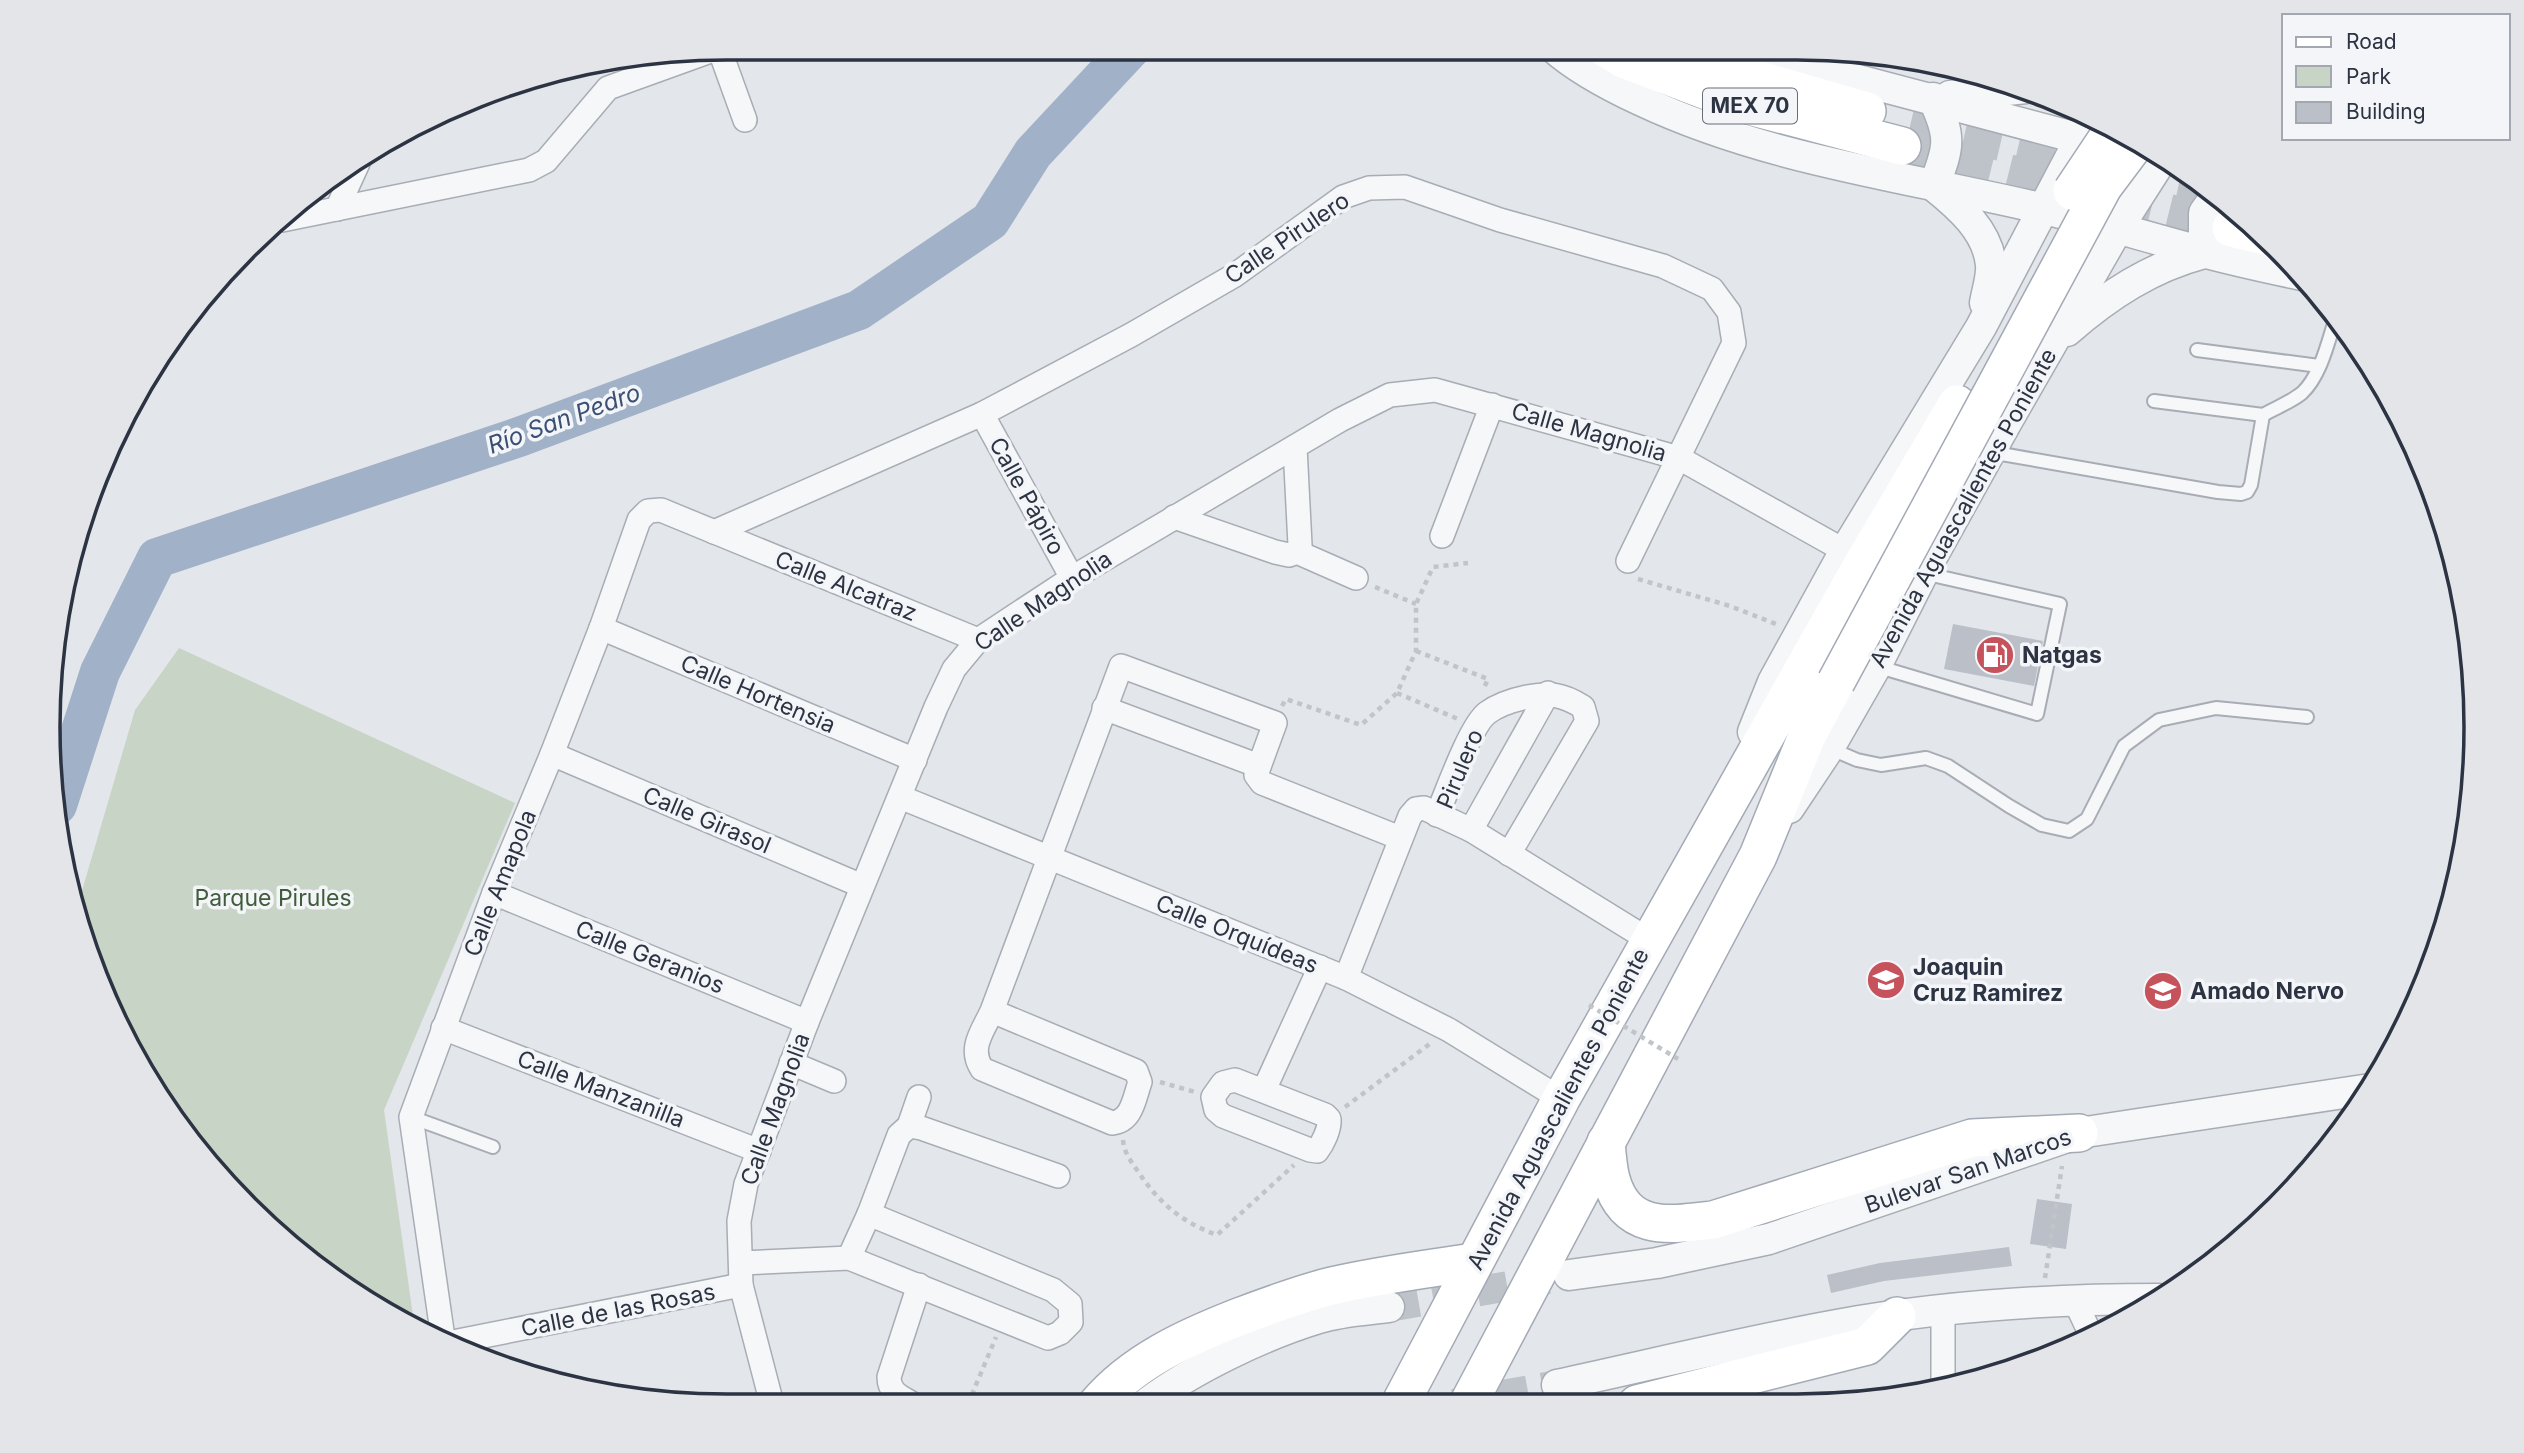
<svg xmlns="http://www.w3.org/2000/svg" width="2524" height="1453" font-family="Inter,sans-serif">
<rect width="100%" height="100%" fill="#e3e6eb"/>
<polygon fill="#c8d4c5" points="179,648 515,803 384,1110 414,1323 349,1291 216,1174 99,986 79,901 135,710"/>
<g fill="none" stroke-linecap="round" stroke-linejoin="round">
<polyline stroke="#a1b2c8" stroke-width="40" points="57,805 100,672 157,558 519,437 859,310 990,221 1033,153 1131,48"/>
</g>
<g fill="#bbbfc7">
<polygon points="1953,624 2043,641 2034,686 1944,669"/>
<polygon points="2037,1199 2072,1204 2066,1249 2030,1244"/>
<polygon points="2009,1247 2012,1266 1884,1281 1831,1293 1827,1275 1880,1263"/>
</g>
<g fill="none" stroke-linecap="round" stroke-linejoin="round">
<g stroke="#bec2c9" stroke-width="30" stroke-dasharray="30 15" stroke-linecap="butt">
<polyline points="1389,1307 1548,1279"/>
<polyline points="1454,1404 1557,1385"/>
</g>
<g stroke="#bec2c9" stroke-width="37" stroke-dasharray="37 18" stroke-linecap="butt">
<polyline points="1911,122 2210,190"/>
<polyline points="1902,146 2231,228"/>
</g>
<g stroke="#a8adb5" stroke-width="16">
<g id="service">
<polyline points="2197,350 2319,366"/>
<polyline points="2154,401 2263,415"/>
<path d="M1990 452 2218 492 2241 494 2247 492 2251 485 2263 415C2275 408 2291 402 2302 393 2321 375 2328 342 2336 317"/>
<polyline points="1876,666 2037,714 2060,604 1923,573"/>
<polyline points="1829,748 1857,760 1881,765 1926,758 1948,766 2009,806 2042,825 2069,831 2087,819 2124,746 2159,720 2216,708 2307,717"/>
<polyline points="411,1117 493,1147"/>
</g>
</g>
<g stroke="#a8adb5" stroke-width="26">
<g id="minor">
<polyline points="719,48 745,120"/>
<polyline points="337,209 358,163"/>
<polyline points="282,220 529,170 546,161 608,88 716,49"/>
<polyline points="982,414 1072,578"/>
<polyline points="1295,447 1300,545 1297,552"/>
<polyline points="1174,517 1275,552 1289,555 1297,552 1356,578"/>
<polyline points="714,532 982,414 1131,335 1235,275 1343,197 1369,188 1405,187 1500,220 1663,266 1712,289 1729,312 1734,343 1628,561"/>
<polyline points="1442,536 1492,405"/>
<polyline points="601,628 915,760"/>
<polyline points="1104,708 1259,766"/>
<polyline points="552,754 862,886"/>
<polyline points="900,797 1346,978 1449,1030 1561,1099"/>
<path d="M1437 815C1447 792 1470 726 1487 713 1499 704 1513 700 1527 697 1551 693 1562 694 1583 707L1587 721 1509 854"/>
<polyline points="1471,830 1548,693"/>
<polyline points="494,893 807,1022"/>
<polyline points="1346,978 1410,816 1416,809 1424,808 1471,830 1649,940"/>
<path d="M992 1011 1136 1071 1140 1082C1134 1099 1132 1121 1112 1123L982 1069C968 1048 983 1031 992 1011L1121 666 1275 723 1256 775 1262 783 1400 838"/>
<polyline points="443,1028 759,1151"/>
<polyline points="791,1063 834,1081"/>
<path d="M1235 1080 1325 1115 1329 1119C1330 1129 1323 1143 1317 1151L1310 1150 1223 1116 1216 1110 1213 1097 1223 1083Z"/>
<polyline points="1264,1090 1320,967"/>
<polyline points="909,1126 921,1128 1058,1176"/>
<polyline points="849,1258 869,1214 899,1135 909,1126 919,1097"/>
<polyline points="741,1263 849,1258 1048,1338 1060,1333 1071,1322 1070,1304 1053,1290 869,1214"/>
<polyline points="2074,1299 2091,1335"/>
<polyline points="1943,1312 1943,1384"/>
<polyline points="443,1338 411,1117 494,893 552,754 601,628 639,520 648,511 661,510 978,640"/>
<polyline points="453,1342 741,1285"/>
<polyline points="772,1404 741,1285 739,1221 746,1184 807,1022 936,707 954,669 978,640 1072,578 1340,420 1390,395 1435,390 1679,458 1845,551"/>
<path d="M913 1404C901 1397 889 1393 889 1377L919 1285"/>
</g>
</g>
<g stroke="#a8adb5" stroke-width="33">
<g id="tertiary">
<path d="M1554 48C1579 70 1610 86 1640 100 1767 160 1909 177 2044 209 2098 222 2150 238 2203 252 2236 261 2269 268 2302 275"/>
<polyline points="1748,49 1782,60 2100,144"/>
<polyline points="1950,96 2026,88"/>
<path d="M1933 98C1951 136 1950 146 1934 185"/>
<path d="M1934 186C1959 206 1988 231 1991 265 1992 277 1987 291 1985 303"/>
<path d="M2067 331C2108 295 2151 267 2204 253V213L2216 196"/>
<polyline points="1753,732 1773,682 1845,551 1981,327 2080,139 2093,121"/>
<polyline points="1789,808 1829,748 1876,666 1923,573 2005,425 2118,228 2164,156"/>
<polyline points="1569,1275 1657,1263 1769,1239 2079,1133 2370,1089"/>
<path d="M1557 1385C1650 1365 1743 1342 1837 1325 1941 1306 2052 1299 2158 1299"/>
<path d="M1146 1404C1192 1369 1263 1335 1319 1318 1341 1311 1366 1310 1389 1307"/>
</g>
</g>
<g stroke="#a3aab5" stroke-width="40">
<g id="primary">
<polyline points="1605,48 1623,59 1738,103 1902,146"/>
<polyline points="1679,49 1746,76 1867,111"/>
<polyline points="2231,228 2265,236"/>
<path d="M1606 1142C1607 1154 1608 1168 1611 1179 1626 1233 1670 1225 1713 1220L1972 1138 2079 1133"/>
<path d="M1097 1404C1133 1362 1185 1338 1236 1318 1268 1306 1299 1294 1332 1286 1379 1275 1427 1269 1474 1262"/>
<polyline points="1400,1404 1561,1099 1858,572 1957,404"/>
<polyline points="1468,1404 1758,856 1807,736 1836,682"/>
<polyline points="1637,1404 1867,1346 1897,1316"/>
</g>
</g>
<g stroke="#c1c4c9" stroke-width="4.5" stroke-dasharray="5 5" stroke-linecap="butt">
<polyline points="1638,579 1730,606 1776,624"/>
<polyline points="1375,587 1416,604"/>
<polyline points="1416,651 1488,679 1483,690"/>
<polyline points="1397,693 1458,719"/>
<polyline points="1282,706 1286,699 1361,725 1397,693 1416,651 1416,604 1433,567 1468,563"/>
<polyline points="1160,1082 1195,1092"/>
<polyline points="1345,1107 1431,1043"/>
<path d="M1123 1140C1124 1152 1130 1160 1137 1170 1158 1202 1181 1222 1217 1235L1294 1165"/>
<polyline points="2045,1278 2062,1166"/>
<polyline points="968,1404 996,1337"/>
</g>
<use href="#service" stroke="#f6f7f9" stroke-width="12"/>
<use href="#minor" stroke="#f6f7f9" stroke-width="23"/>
<use href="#tertiary" stroke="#f6f7f9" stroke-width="30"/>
<use href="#primary" stroke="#fff" stroke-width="37"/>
<g stroke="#a3aab5" stroke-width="40" stroke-linecap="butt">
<g id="primary-bridge">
<polyline points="2072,191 2112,131"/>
<polyline points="1836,682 2103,187 2136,143"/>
</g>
</g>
<polyline stroke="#c1c4c9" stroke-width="4.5" stroke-dasharray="5 5" stroke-linecap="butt" points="1589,1005 1678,1059"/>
<use href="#primary-bridge" stroke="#fff" stroke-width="37"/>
</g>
<defs>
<g id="fuel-disc" transform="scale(2.0125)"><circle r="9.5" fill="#c6525c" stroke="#f3f5f8"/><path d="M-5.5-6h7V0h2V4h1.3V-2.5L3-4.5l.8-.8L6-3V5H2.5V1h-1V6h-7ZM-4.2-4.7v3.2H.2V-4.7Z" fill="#fff"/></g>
<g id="school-disc" transform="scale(2.0125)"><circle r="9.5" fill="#c6525c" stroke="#f3f5f8"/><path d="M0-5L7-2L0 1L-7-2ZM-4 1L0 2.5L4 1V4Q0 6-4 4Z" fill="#fff"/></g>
</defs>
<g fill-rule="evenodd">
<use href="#fuel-disc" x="1995" y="655"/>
<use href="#school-disc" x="1886" y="980"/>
<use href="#school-disc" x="2163" y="991"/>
</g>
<g text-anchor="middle" stroke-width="7" stroke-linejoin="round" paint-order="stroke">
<rect fill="#f3f5f8" stroke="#686d79" stroke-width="2" x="1703" y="88.5" width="94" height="35" rx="5"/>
<g font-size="21" font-weight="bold" fill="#2c3342">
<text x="1750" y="113">MEX 70</text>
</g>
<g font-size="23" fill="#2c3342" stroke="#f3f5f8">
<text transform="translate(1287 238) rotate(-34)" y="8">Calle Pirulero</text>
<text transform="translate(1589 432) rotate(16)" y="8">Calle Magnolia</text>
<text transform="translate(1027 496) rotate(61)" y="8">Calle Pápiro</text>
<text transform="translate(1963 508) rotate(-61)" y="8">Avenida Aguascalientes Poniente</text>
<text transform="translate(846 586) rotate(22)" y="8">Calle Alcatraz</text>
<text transform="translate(1043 601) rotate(-34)" y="8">Calle Magnolia</text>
<text transform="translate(758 694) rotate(23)" y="8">Calle Hortensia</text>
<text transform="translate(1460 769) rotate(-67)" y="8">Pirulero</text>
<text transform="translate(707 820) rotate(23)" y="8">Calle Girasol</text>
<text transform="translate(500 883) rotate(-68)" y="8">Calle Amapola</text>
<text transform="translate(1237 934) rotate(22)" y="8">Calle Orquídeas</text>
<text transform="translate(650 957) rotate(22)" y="8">Calle Geranios</text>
<text transform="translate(601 1089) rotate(21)" y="8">Calle Manzanilla</text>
<text transform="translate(775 1109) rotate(-70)" y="8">Calle Magnolia</text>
<text transform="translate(1558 1109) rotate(-62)" y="8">Avenida Aguascalientes Poniente</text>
<text transform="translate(1968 1171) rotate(-19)" y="8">Bulevar San Marcos</text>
<text transform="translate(618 1310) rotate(-11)" y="8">Calle de las Rosas</text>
</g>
<g font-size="23" font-weight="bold" fill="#2c3342" stroke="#f3f5f8" text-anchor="start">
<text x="2022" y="663">Natgas</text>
<text x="1913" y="975">Joaquin<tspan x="1913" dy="26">Cruz Ramirez</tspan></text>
<text x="2190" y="999">Amado Nervo</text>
</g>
<g font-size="23" fill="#3f5d3a" stroke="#f3f5f8">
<text x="273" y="906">Parque Pirules</text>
</g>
<g font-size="24" font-style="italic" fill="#394f73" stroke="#f3f5f8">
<text transform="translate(564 419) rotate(-20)" y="8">Río San Pedro</text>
</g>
</g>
<path d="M0 0H2524V1453H0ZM727 60H1797A667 667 0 0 1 2464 727V727A667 667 0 0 1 1797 1394H727A667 667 0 0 1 60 727V727A667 667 0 0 1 727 60Z" fill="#e3e5e9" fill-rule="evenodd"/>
<path fill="none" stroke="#2c3342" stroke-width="3.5" d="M727 60H1797A667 667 0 0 1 2464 727V727A667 667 0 0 1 1797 1394H727A667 667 0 0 1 60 727V727A667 667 0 0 1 727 60Z"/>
<rect x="2282" y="14" width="228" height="126" fill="#f3f5f8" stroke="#a3a7af" stroke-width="2"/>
<rect x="2296" y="37" width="35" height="10" fill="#ffffff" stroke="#a3a7af" stroke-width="2"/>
<text x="2346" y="49" font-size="21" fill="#2c3342">Road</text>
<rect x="2296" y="66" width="35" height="21" fill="#c8d4c5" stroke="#a3a7af" stroke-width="2"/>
<text x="2346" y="84" font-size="21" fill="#2c3342">Park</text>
<rect x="2296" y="102" width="35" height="21" fill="#bbbfc7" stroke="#a3a7af" stroke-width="2"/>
<text x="2346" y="119" font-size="21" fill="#2c3342">Building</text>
</svg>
